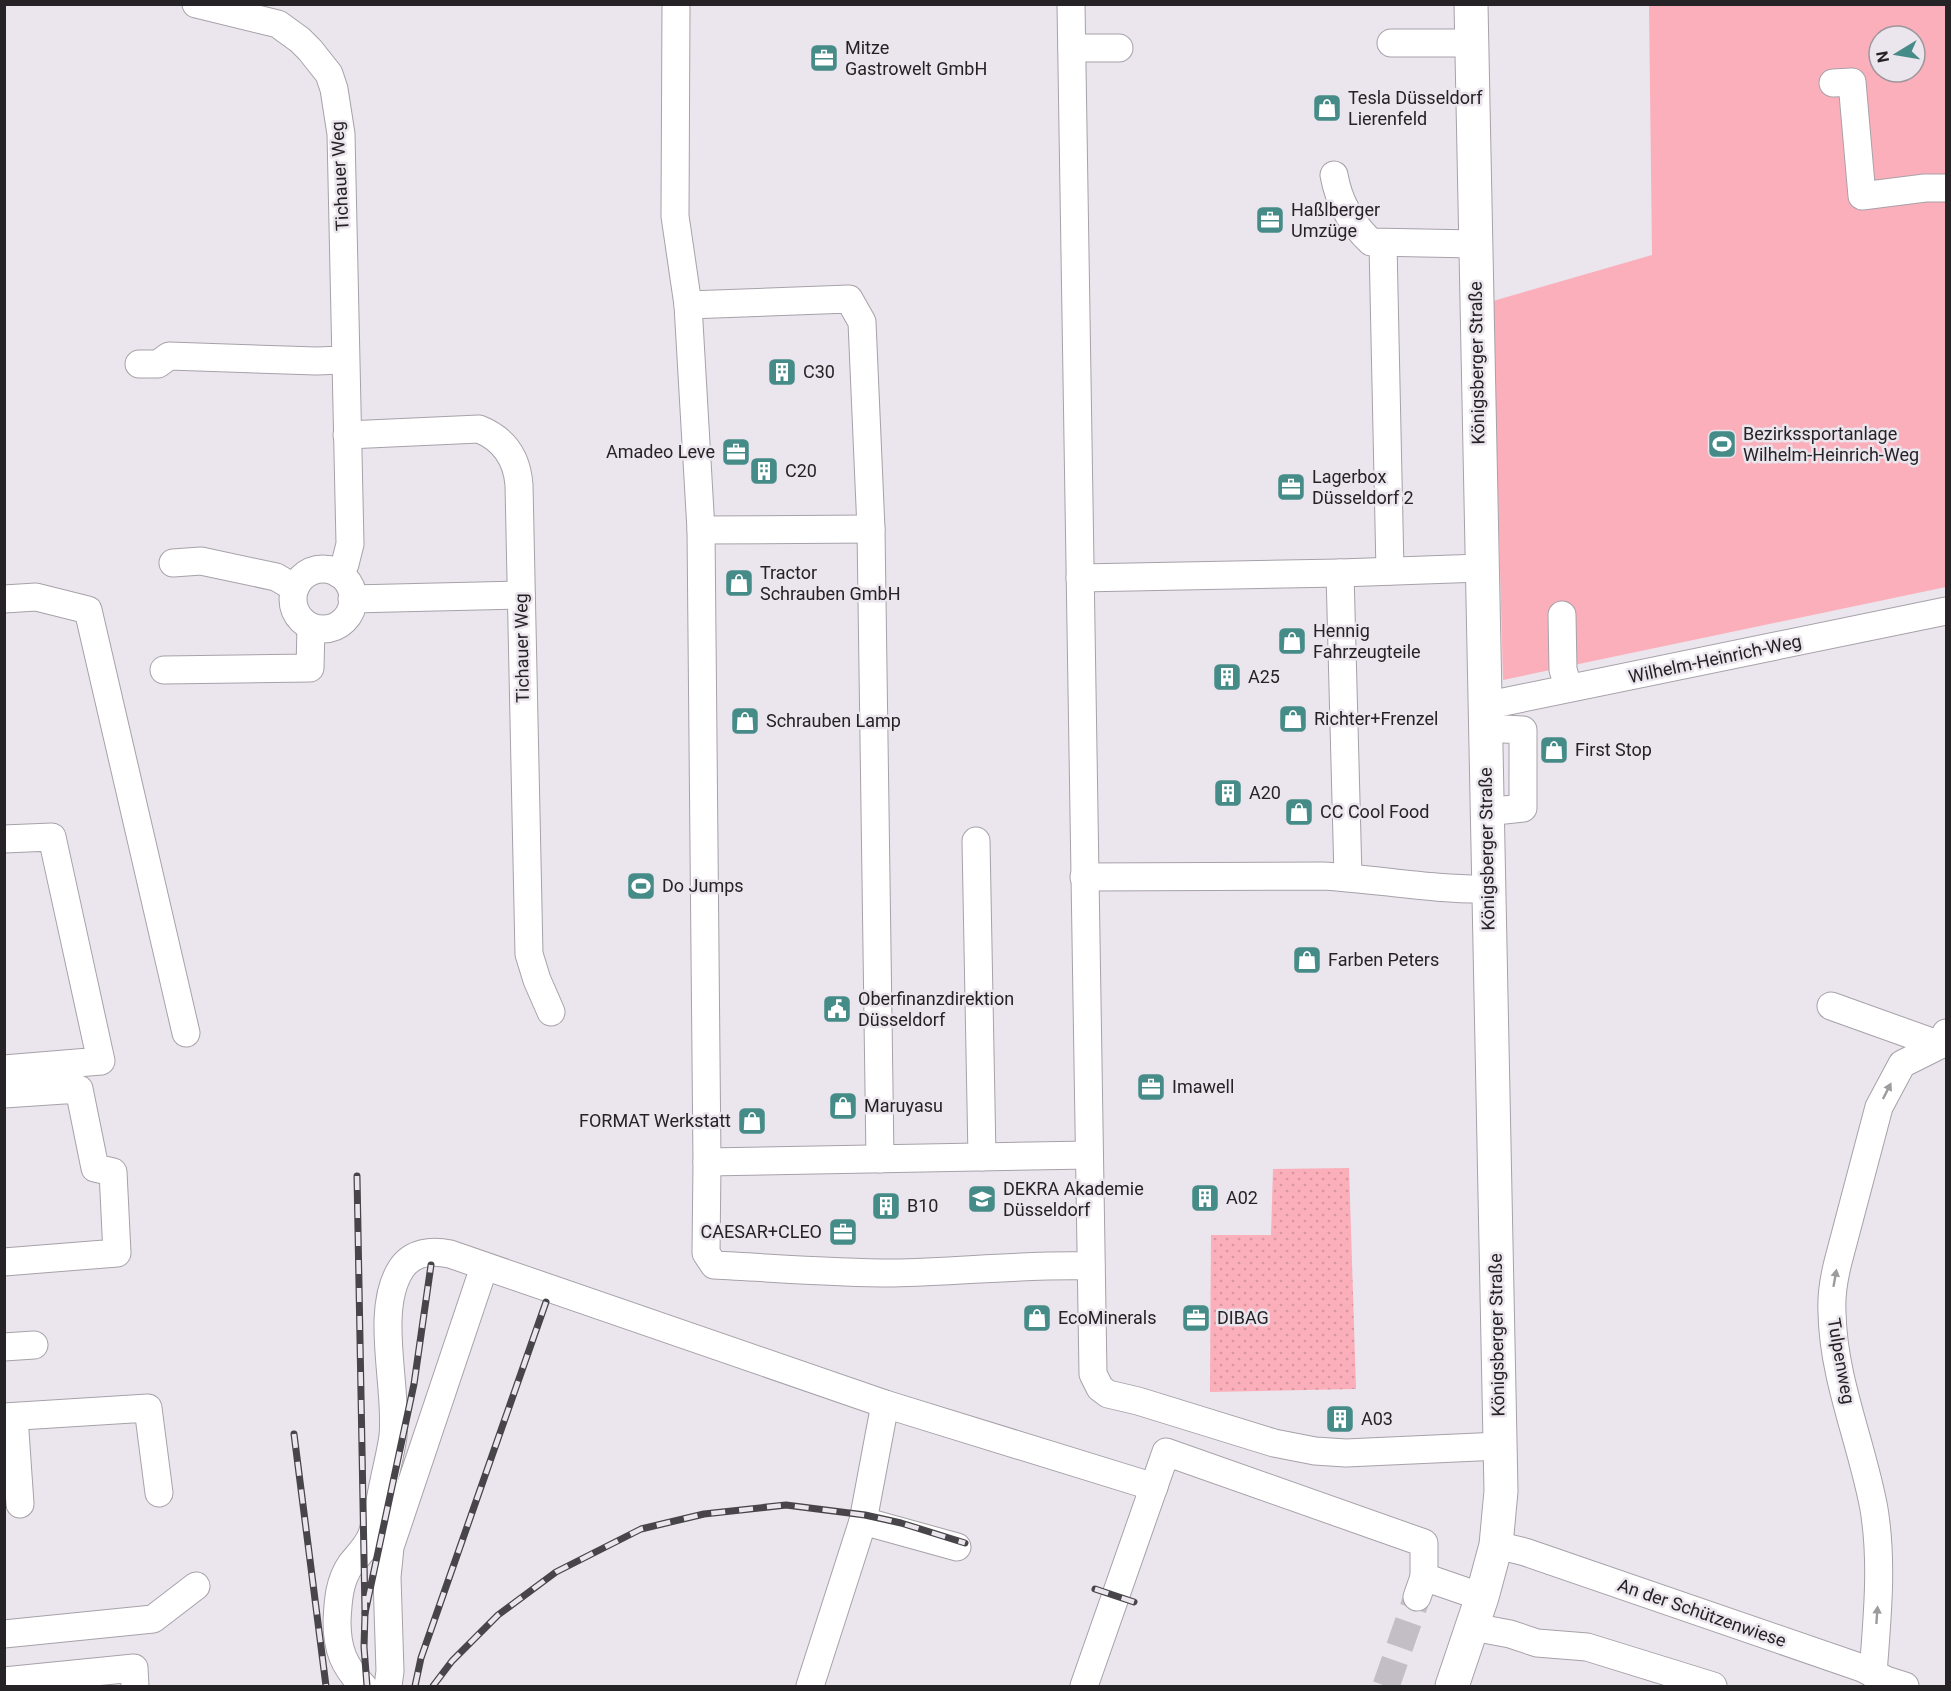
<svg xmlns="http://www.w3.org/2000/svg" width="1951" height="1691" font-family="Roboto,sans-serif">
<defs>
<pattern id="grass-dots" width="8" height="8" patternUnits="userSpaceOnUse" patternTransform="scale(1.5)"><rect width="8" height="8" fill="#fbafba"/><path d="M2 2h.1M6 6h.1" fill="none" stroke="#d796a0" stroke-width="1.8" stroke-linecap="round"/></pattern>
</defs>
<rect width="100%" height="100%" fill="#ebe5ed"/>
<polygon fill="url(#grass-dots)" points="1349,1168 1356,1389 1210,1392 1211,1235 1271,1235 1273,1169"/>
<path fill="#fbafba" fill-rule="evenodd" d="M1649 5H1946V587L1503 680 1493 301 1652 255ZM1879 36H1915V72H1879Z"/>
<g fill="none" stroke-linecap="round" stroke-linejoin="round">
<polyline stroke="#c3bec5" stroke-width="27" stroke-dasharray="27 14" stroke-linecap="butt" points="1386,1686 1417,1597"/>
<g stroke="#a7a1a9" stroke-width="29">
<g id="minor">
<polyline points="196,4 278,24 300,40 310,50 329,74 334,89 341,134 350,544 345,564 339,574"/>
<path d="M676 4 675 216 688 305 701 530 707 1162 706 1253 714 1265C774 1268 834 1273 893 1273 959 1272 1025 1264 1091 1266"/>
<polyline points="1071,4 1093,1374 1100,1388 1108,1394 1138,1401 1274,1443 1315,1451 1346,1453 1500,1446"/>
<polyline points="1391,43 1471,43"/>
<polyline points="1072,48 1119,48"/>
<polyline points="1833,83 1852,82 1862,196 1925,188 1946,188"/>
<path d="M1334 175C1339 203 1351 223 1371 242L1475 244"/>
<polyline points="1383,244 1390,571"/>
<polyline points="688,305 849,299 862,322 871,529 880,1159"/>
<polyline points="139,364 158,364 169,356 316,361 345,360"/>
<path d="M347 435 479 429C504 439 517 458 519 485L529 954 537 980 551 1012"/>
<polyline points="701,530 871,529"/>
<polyline points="173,563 201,561 276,577 295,588"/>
<circle cx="323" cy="599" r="30"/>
<polyline points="1340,573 1348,877"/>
<polyline points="1080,578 1340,573 1481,568"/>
<polyline points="4,599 36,597 88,610 186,1033"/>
<polyline points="352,599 521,595"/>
<polyline points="1562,615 1563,670 1569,688"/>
<polyline points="164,670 310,668 311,627"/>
<polyline points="1484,706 1946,611"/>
<polyline points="1484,728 1523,730 1523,808 1486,812"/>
<polyline points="4,839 52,837 101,1061 4,1069"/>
<polyline points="976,841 982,1157"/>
<path d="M1084 877 1322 876C1378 879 1432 890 1488 889"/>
<polyline points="1831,1006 1940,1045"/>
<polyline points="4,1094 79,1089 95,1168 113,1172 117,1253 4,1262"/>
<polyline points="707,1162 1089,1155"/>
<polyline points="4,1347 34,1345"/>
<polyline points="4,1417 148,1408 159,1493"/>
<polyline points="14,1417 20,1504"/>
<polyline points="863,1521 957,1547"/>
<polyline points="1496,1545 1525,1552 1862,1668 1886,1680 1905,1686"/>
<polyline points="1417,1597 1424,1577 1482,1597"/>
<polyline points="1473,1627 1510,1634 1537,1643 1587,1647 1713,1686"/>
<polyline points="4,1634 153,1619 196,1586"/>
<path d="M1873 1674C1877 1619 1883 1564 1874 1509 1862 1443 1833 1379 1832 1312 1831 1295 1834 1278 1838 1262L1879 1107 1902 1064 1940 1045 1946 1033"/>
<polyline points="4,1681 134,1668 135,1686"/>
<path d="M363 1686C344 1666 337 1650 337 1621 338 1601 339 1581 351 1564 358 1555 368 1546 372 1534 378 1517 380 1498 384 1481 387 1466 391 1451 393 1436 398 1387 374 1311 401 1269 412 1252 432 1250 450 1254L885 1404 1154 1487"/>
<polyline points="388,1686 390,1671 387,1577 390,1547 484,1267"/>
<polyline points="810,1686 863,1521 885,1404"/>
<polyline points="1084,1686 1166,1452 1424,1543 1424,1577"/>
</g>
</g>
<g stroke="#a7a1a9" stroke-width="35">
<polyline id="major" points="1452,1686 1482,1597 1496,1545 1501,1491 1471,4"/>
</g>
<use href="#minor" stroke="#fff" stroke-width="27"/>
<use href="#major" stroke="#fff" stroke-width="33"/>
<g stroke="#474549" stroke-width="7">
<g id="rail">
<polyline points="357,1176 365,1613"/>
<polyline points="294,1434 326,1686"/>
<polyline points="1095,1589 1134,1602"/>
<polyline points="367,1686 364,1647 365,1613 414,1384 431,1265"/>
<polyline points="415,1686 421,1658 546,1302"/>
<polyline points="433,1686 452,1661 498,1615 556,1572 641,1529 704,1514 786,1505 865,1515 901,1523 965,1543"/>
</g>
</g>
<use href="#rail" stroke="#ebe5ed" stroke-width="4.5" stroke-dasharray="14" stroke-linecap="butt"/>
</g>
<defs><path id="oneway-solid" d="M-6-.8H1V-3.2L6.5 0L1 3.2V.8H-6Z" transform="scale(1.5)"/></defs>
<g fill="#9d9c9d">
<use href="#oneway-solid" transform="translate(1887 1091) rotate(-63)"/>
<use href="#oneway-solid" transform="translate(1835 1278) rotate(-80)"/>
<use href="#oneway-solid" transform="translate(1877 1615) rotate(-86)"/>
</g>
<defs>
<g id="office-square" transform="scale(1.5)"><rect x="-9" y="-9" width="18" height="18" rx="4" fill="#458c88" stroke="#ebe5ed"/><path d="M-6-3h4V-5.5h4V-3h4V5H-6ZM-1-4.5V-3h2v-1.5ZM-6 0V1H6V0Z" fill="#fff"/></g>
<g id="shop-square" transform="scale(1.5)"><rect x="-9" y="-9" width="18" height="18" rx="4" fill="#458c88" stroke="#ebe5ed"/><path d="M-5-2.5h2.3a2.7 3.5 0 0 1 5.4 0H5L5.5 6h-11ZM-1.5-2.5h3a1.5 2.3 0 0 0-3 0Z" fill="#fff"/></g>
<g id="building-square" transform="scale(1.5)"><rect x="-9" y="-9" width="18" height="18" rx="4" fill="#458c88" stroke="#ebe5ed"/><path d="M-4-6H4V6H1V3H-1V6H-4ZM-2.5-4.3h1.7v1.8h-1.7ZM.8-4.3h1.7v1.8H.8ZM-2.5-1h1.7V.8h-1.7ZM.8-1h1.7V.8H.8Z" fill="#fff"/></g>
<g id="stadium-square" transform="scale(1.5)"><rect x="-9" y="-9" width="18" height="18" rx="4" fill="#458c88" stroke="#ebe5ed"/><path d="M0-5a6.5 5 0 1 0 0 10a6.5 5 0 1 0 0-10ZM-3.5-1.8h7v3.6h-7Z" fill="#fff"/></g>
<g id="civic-square" transform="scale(1.5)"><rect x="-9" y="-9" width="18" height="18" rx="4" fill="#458c88" stroke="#ebe5ed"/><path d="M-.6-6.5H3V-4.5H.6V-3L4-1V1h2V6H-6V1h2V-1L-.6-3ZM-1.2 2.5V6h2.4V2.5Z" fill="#fff"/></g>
<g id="university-square" transform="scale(1.5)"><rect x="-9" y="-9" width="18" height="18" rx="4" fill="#458c88" stroke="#ebe5ed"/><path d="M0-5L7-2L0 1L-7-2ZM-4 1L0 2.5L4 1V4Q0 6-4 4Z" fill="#fff"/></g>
</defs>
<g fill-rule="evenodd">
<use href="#office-square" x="824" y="58"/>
<use href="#shop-square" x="1327" y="108"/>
<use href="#office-square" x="1270" y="220"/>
<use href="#building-square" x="782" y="372"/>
<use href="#stadium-square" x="1722" y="444"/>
<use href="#office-square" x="736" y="452"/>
<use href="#building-square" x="764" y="471"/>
<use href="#office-square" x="1291" y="487"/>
<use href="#shop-square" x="739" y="583"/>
<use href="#shop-square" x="1292" y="641"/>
<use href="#building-square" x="1227" y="677"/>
<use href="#shop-square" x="1293" y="719"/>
<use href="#shop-square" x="745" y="721"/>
<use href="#shop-square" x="1554" y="750"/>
<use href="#building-square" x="1228" y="793"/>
<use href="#shop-square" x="1299" y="812"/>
<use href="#stadium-square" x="641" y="886"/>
<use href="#shop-square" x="1307" y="960"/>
<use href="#civic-square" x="837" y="1009"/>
<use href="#office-square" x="1151" y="1087"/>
<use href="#shop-square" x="843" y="1106"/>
<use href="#shop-square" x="752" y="1121"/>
<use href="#building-square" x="1205" y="1198"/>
<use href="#university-square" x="982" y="1199"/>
<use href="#building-square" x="886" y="1206"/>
<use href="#office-square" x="843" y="1232"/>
<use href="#shop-square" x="1037" y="1318"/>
<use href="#office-square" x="1196" y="1318"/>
<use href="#building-square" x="1340" y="1419"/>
</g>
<g text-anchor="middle" stroke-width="5" stroke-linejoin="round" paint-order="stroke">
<g font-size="18" fill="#252326" stroke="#ebe5ed" text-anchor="start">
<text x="845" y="54">Mitze<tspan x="845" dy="21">Gastrowelt GmbH</tspan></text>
<text x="1348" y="104">Tesla Düsseldorf<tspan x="1348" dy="21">Lierenfeld</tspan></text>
<text x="1291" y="216">Haßlberger<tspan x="1291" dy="21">Umzüge</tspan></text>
<text x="803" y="378">C30</text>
<text x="1743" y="440">Bezirkssportanlage<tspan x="1743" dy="21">Wilhelm-Heinrich-Weg</tspan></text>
<text x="715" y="458" text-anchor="end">Amadeo Leve</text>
<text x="785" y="477">C20</text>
<text x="1312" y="483">Lagerbox<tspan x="1312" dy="21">Düsseldorf 2</tspan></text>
<text x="760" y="579">Tractor<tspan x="760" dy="21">Schrauben GmbH</tspan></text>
<text x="1313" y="637">Hennig<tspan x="1313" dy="21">Fahrzeugteile</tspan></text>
<text x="1248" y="683">A25</text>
<text x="1314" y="725">Richter+Frenzel</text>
<text x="766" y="727">Schrauben Lamp</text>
<text x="1575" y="756">First Stop</text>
<text x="1249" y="799">A20</text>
<text x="1320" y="818">CC Cool Food</text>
<text x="662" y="892">Do Jumps</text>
<text x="1328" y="966">Farben Peters</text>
<text x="858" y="1005">Oberfinanzdirektion<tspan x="858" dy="21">Düsseldorf</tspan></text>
<text x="1172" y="1093">Imawell</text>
<text x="864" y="1112">Maruyasu</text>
<text x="731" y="1127" text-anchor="end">FORMAT Werkstatt</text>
<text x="1003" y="1195">DEKRA Akademie<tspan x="1003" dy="21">Düsseldorf</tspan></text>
<text x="1226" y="1204">A02</text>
<text x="907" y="1212">B10</text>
<text x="822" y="1238" text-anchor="end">CAESAR+CLEO</text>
<text x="1058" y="1324">EcoMinerals</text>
<text x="1217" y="1324">DIBAG</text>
<text x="1361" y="1425">A03</text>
</g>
<g font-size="18" fill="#252326" stroke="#ebe5ed">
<text transform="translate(340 176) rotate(-93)" y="6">Tichauer Weg</text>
<text transform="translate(1477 363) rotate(-91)" y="6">Königsberger Straße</text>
<text transform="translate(522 648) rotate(-91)" y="6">Tichauer Weg</text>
<text transform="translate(1715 659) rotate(-12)" y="6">Wilhelm-Heinrich-Weg</text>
<text transform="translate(1487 849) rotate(-91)" y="6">Königsberger Straße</text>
<text transform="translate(1497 1335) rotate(-91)" y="6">Königsberger Straße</text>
<text transform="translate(1841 1361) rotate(80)" y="6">Tulpenweg</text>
<text transform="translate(1702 1613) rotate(19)" y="6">An der Schützenwiese</text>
</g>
</g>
<rect width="1951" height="1691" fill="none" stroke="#252326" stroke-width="12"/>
<g transform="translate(1897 54) rotate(259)"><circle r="28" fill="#ebe5ed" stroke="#9c979d" stroke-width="1.5"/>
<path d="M0-4.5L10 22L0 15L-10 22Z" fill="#458c88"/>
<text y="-9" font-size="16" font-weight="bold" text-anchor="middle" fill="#252326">N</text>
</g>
</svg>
